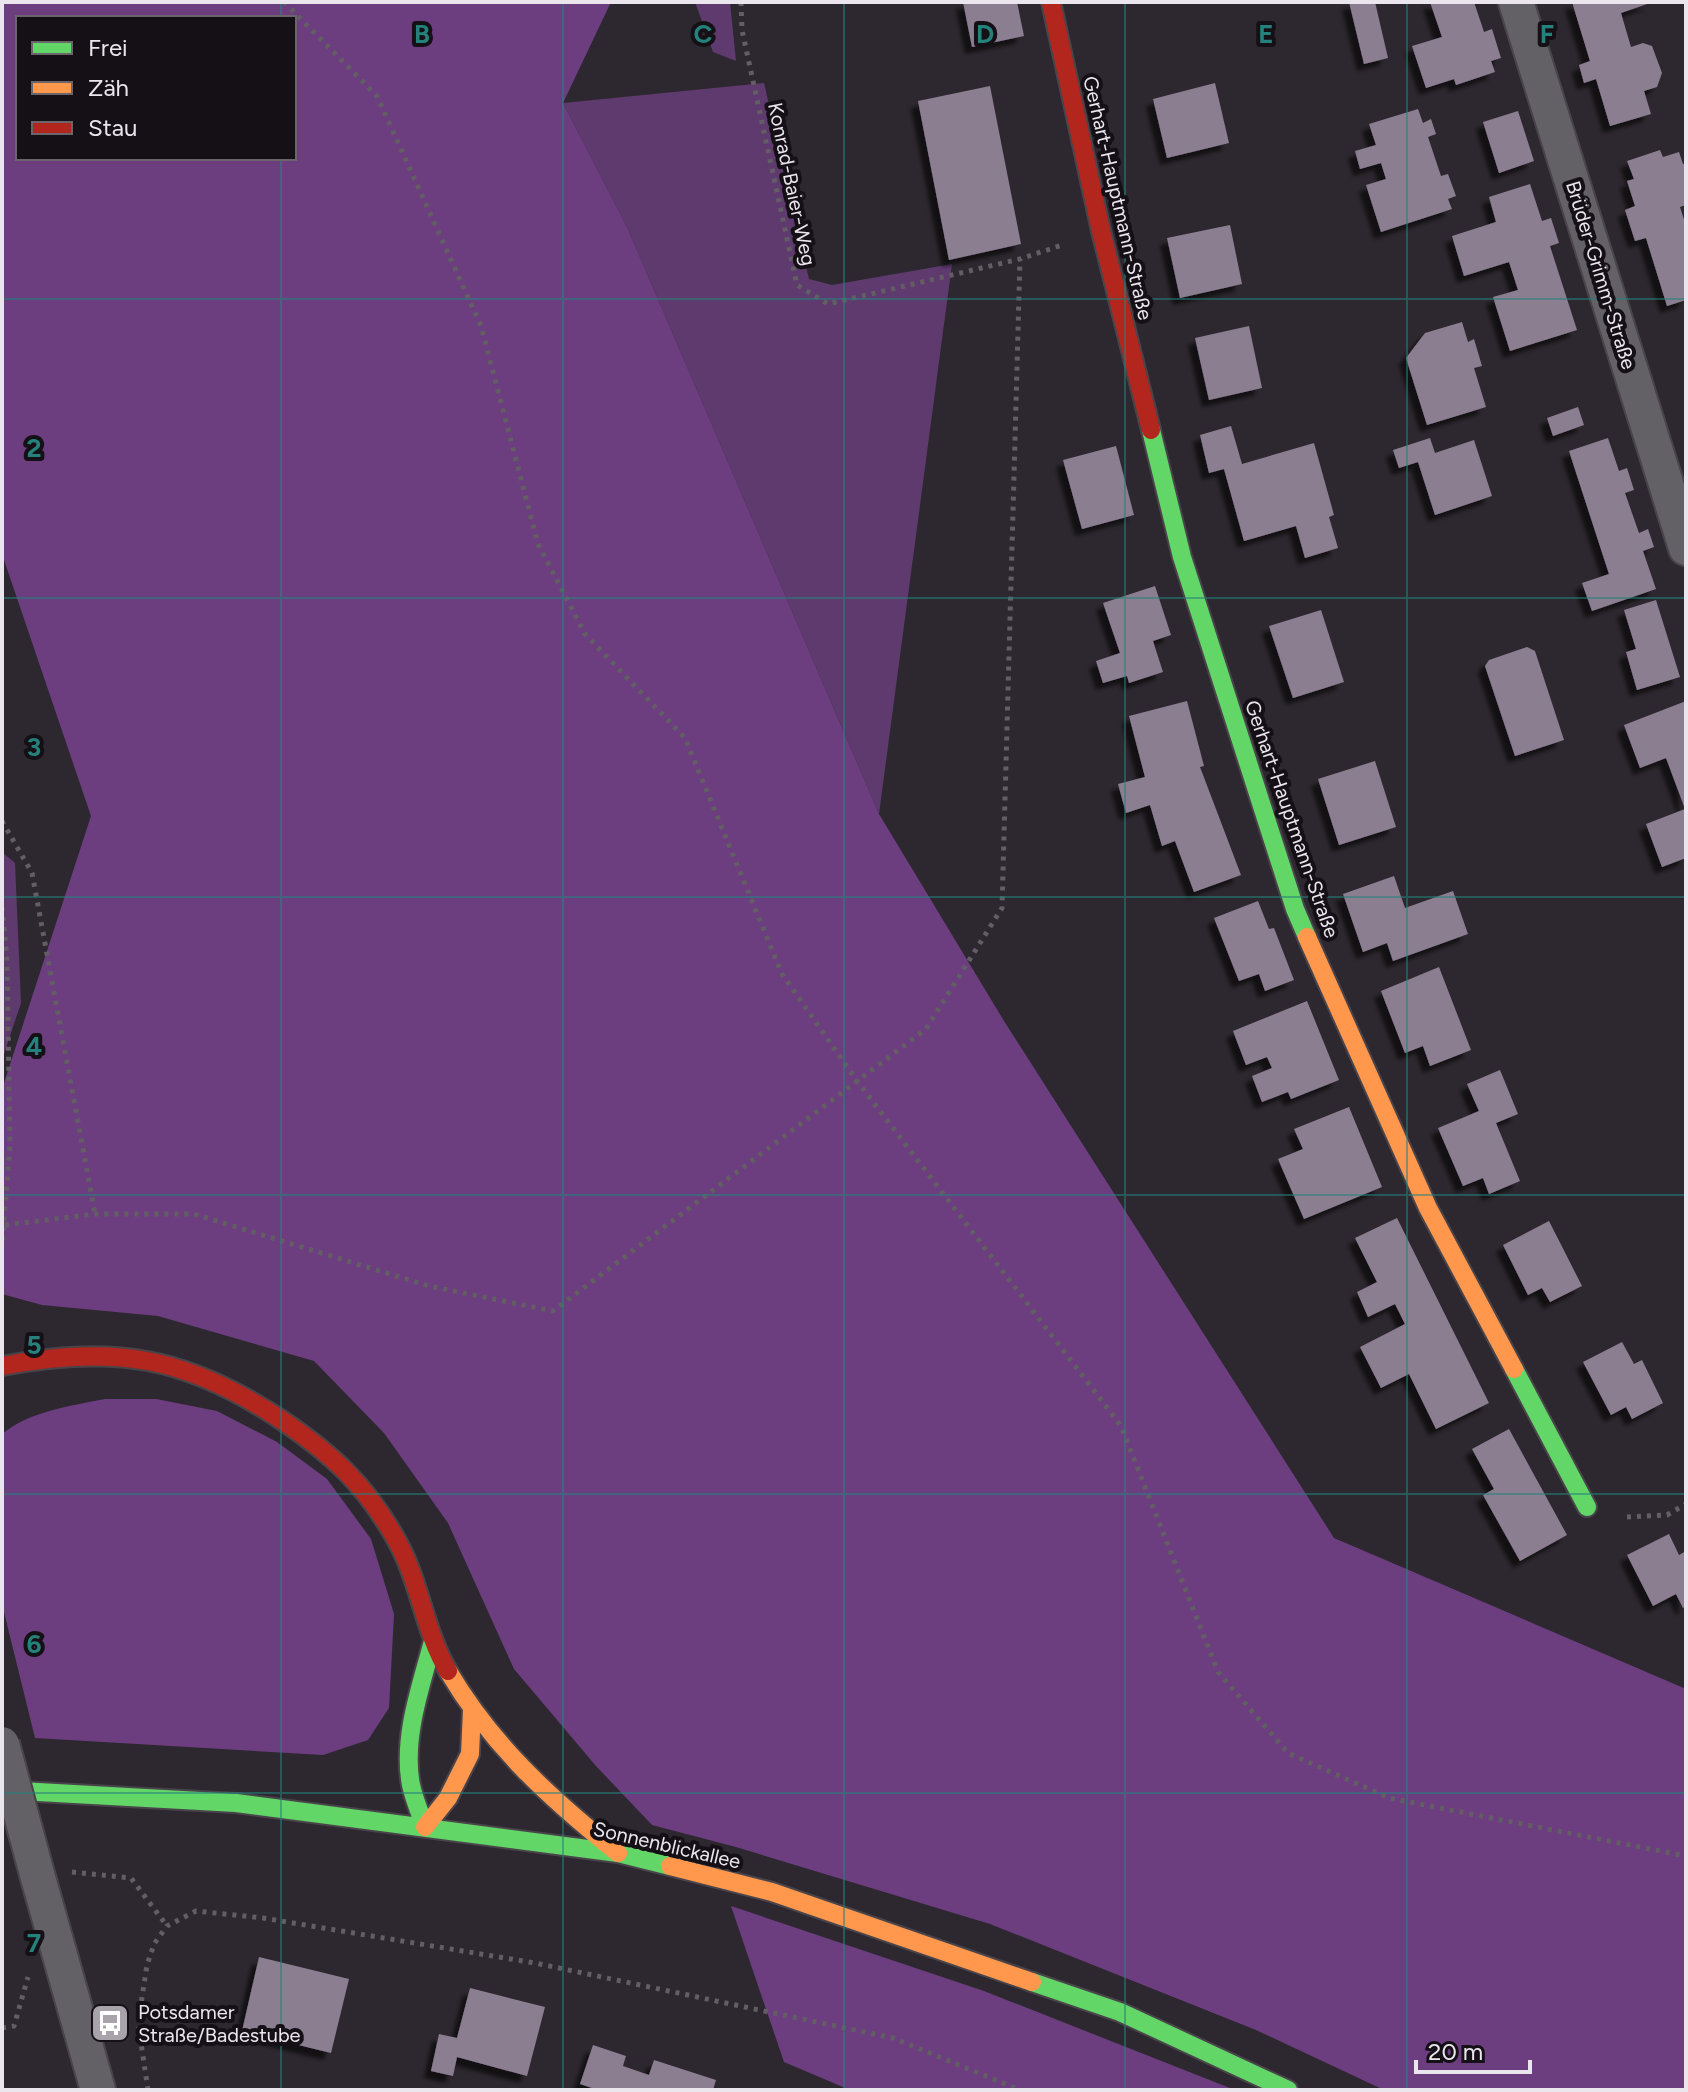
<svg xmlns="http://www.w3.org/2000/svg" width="1688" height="2092" font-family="Figtree,sans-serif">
<defs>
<filter id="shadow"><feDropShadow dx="-7" dy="7" stdDeviation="2" flood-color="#0009"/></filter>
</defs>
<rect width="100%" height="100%" fill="#2d282f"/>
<g fill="#5f3a6f">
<polygon points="695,2 730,2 736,61 713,52"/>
<polygon points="764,83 809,279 832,285 952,264 879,814 627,227 563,103"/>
<polygon points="2,852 15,863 21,1003 2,1060"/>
</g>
<g fill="#6c3e80" fill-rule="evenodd">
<path d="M2 2H611L563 103 627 227 879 814 1004 1021 1334 1538 1686 1689V2090H1384L1256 2030 990 1924 736 1847 652 1825 596 1766 514 1669 448 1523 384 1433 314 1361 158 1316 42 1305 2 1294V1089L91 816 2 554ZM18 18H294V158H18Z"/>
<path d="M105 1399H156L217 1411 277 1442 327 1479 371 1539 394 1614 389 1708 368 1740 323 1755 35 1738 2 1604V1434C30 1411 71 1406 105 1399Z"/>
<polygon points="731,1906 984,1991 1235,2090 850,2090 784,2062"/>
</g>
<g fill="#8b7e91" filter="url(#shadow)">
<polygon points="963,2 1017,2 1024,36 972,47"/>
<polygon points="1349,2 1375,2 1388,58 1364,64"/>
<polygon points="1430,2 1474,2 1484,32 1492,29 1501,58 1491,61 1495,72 1456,85 1454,79 1426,88 1412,46 1442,37"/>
<polygon points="1572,2 1653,2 1621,13 1631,47 1643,43 1652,46 1662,73 1657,87 1644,91 1651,114 1610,126 1596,79 1584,83 1579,65 1590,61"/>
<polygon points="1215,83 1229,143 1167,158 1153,99"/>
<polygon points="990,86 1021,244 949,260 918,101"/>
<polygon points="1418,109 1423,123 1431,119 1436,134 1428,137 1441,176 1448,174 1456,196 1448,199 1452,209 1381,232 1366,185 1386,179 1381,163 1360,169 1355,151 1376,145 1369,124"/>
<polygon points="1518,111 1534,161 1499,173 1483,122"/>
<polygon points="1660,150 1663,157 1679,152 1683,164 1686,163 1686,205 1680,207 1686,226 1686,300 1667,306 1646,238 1635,241 1625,210 1635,206 1627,181 1634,179 1627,161"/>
<polygon points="1530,184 1542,221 1551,218 1559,243 1550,246 1577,330 1510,351 1493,297 1518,290 1509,262 1464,276 1452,236 1496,222 1489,197"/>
<polygon points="1230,225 1242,284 1180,298 1167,238"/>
<polygon points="1462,322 1468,342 1474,339 1482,366 1474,368 1486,407 1427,425 1406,358 1425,333"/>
<polygon points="1249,326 1262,388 1209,400 1195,338"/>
<polygon points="1578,407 1584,425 1553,436 1547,418"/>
<polygon points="1231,426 1242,464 1314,443 1334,515 1329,517 1338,548 1305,558 1296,526 1244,541 1224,469 1209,473 1200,435"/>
<polygon points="1430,438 1435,453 1474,440 1492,496 1435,515 1418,462 1399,468 1393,450"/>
<polygon points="1608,438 1619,471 1627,468 1634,490 1625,493 1639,533 1648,529 1654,547 1643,551 1656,589 1592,611 1582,583 1609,574 1569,451"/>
<polygon points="1116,446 1134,515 1082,529 1063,460"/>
<polygon points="1155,586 1171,635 1153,641 1163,672 1129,683 1127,676 1103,683 1096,661 1120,653 1103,603"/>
<polygon points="1656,600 1680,677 1637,690 1626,652 1636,649 1624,610"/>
<polygon points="1321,610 1344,682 1293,698 1269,626"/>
<polygon points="1527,647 1535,651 1564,740 1515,756 1485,666 1489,660"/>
<polygon points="1187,701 1204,766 1200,767 1241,875 1194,892 1175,841 1162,846 1150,805 1126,813 1118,784 1145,777 1129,716"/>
<polygon points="1686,701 1686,858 1662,867 1646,824 1685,809 1666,758 1640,768 1624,725"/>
<polygon points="1375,761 1396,827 1339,845 1318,779"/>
<polygon points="1394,876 1405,908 1453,891 1468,934 1393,961 1387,943 1363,952 1343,894"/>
<polygon points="1258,901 1269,929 1274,928 1294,980 1265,991 1259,974 1239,981 1214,918"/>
<polygon points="1439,967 1471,1050 1430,1066 1423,1046 1405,1053 1381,991"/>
<polygon points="1307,1001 1339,1080 1291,1099 1288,1092 1262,1102 1252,1076 1272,1068 1267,1057 1246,1065 1233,1031"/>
<polygon points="1500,1070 1518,1114 1496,1123 1520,1181 1489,1194 1483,1178 1463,1186 1438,1128 1479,1111 1467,1084"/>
<polygon points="1349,1107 1382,1187 1304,1219 1278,1159 1303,1149 1294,1129"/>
<polygon points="1397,1218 1489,1403 1436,1429 1409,1374 1381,1388 1360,1347 1405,1324 1395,1304 1368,1317 1357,1292 1377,1282 1355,1238"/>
<polygon points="1549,1221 1582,1286 1550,1302 1542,1288 1528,1295 1503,1245"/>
<polygon points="1622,1342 1634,1364 1642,1360 1663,1403 1632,1419 1626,1407 1611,1415 1583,1362"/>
<polygon points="1509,1429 1567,1535 1520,1561 1483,1495 1494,1489 1472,1449"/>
<polygon points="1669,1534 1679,1555 1686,1551 1686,1606 1683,1608 1676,1594 1653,1606 1627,1555"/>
<polygon points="259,1957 349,1979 331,2053 242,2031"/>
<polygon points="470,1988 545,2007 527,2076 457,2057 453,2076 431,2071 439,2034 457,2038"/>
<polygon points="593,2045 626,2056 623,2066 649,2075 654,2060 716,2080 713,2090 598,2090 580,2084"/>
</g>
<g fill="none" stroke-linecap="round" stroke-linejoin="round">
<g stroke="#48444a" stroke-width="38">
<g id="street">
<polyline points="1516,2 1686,548"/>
<polyline points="37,1874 98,2090"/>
</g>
</g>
<g stroke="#48444a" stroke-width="22">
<g id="fast">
<polyline points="1151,430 1182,557 1295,909 1307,937"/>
<polyline points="1514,1369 1587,1507"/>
<polyline points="2,1790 236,1803 618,1853 670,1866"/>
<path d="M425 1827C420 1813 414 1799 411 1785 402 1738 421 1686 433 1641"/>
<polyline points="1032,1982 1120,2012 1288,2090"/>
</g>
</g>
<g stroke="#48444a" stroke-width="22">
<g id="slow">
<polyline points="1307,937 1428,1208 1514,1369"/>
<path d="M448 1671C493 1747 550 1798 618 1853"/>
<polyline points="425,1827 448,1798 470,1754 472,1710"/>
<polyline points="670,1866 772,1892 1032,1982"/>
</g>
</g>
<g stroke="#48444a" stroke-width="22">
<g id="jam">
<polyline points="1051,2 1101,231 1151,430"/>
<path d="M2 1366C114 1345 185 1356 280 1419 332 1454 366 1485 397 1541 420 1582 424 1630 448 1671"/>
</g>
</g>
<g stroke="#625e63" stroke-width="5" stroke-dasharray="4 6" stroke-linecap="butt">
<polyline points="284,2 377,96 481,326 538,544 585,634 685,738 782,974 857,1081 1121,1426 1218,1672 1288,1753 1389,1798 1686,1856"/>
<polyline points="741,2 742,30 797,285 828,304 1020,259 1062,245"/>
<polyline points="2,821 32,873 95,1214"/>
<polyline points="2,907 7,960 10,1145 2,1247"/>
<polyline points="5,1225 95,1214 194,1214 429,1286 553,1311 926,1029 1002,908 1020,259"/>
<polyline points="1627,1517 1667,1515 1686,1504"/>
<polyline points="72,1872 131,1878 167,1926"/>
<polyline points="2,2028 14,2026 28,1977"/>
<polyline points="148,2090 138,2023 147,1965 154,1944 167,1926 196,1911 263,1918 535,1963 893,2038 1020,2090"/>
</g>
<use href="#street" stroke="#646166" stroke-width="34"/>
<use href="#fast" stroke="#63d668" stroke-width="18"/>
<use href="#slow" stroke="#ff974d" stroke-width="18"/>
<use href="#jam" stroke="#b3261e" stroke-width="18"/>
<g stroke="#48444a" stroke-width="38" stroke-linecap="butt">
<polyline id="street-bridge" points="2,1744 37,1874"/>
</g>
<use href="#street-bridge" stroke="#646166" stroke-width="34"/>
</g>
<path fill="none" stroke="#25817b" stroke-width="2" stroke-opacity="0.55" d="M281 2V18M563 2V2090M844 2V2090M1125 2V2090M1407 2V2090M281 158V2090M2 299H1686M2 598H1686M2 897H1686M2 1195H1686M2 1494H1686M2 1793H1686"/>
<defs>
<g id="bus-square" transform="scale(2)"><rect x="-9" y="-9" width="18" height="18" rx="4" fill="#a8a3aa" stroke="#141015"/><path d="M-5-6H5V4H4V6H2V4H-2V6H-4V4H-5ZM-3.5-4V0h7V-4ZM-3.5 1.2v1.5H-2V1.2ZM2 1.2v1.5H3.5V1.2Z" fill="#fff"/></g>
</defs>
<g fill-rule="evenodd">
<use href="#bus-square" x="110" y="2023"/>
</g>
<g text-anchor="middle" stroke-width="8" stroke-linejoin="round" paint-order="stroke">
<g font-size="20" fill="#ebe5ed" stroke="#141015">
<text transform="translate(792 184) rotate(78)" y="7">Konrad-Baier-Weg</text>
<text transform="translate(1118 198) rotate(77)" y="7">Gerhart-Hauptmann-Straße</text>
<text transform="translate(1601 275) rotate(73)" y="7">Brüder-Grimm-Straße</text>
<text transform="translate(1292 819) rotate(71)" y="7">Gerhart-Hauptmann-Straße</text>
<text transform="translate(667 1845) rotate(13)" y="7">Sonnenblickallee</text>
</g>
<g font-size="20" fill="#ebe5ed" stroke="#141015" text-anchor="start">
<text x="138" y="2019">Potsdamer<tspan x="138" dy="23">Straße/Badestube</tspan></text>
</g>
</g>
<g font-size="26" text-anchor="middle" font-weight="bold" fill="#25817b" stroke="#141015" stroke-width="8" stroke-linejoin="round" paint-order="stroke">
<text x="422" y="43">B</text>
<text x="703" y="43">C</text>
<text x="985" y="43">D</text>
<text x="1266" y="43">E</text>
<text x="1547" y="43">F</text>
<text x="34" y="457">2</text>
<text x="34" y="756">3</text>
<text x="34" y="1055">4</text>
<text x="34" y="1354">5</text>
<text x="34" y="1653">6</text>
<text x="34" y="1952">7</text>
</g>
<rect width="1688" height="2092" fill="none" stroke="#ebe5ed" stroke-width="8"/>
<rect x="16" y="16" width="280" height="144" fill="#141015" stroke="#6a656b" stroke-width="2"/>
<rect x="32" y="42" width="40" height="12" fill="#63d668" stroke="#6a656b" stroke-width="2"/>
<text x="88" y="56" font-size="24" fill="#ebe5ed">Frei</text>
<rect x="32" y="82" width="40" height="12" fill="#ff974d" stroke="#6a656b" stroke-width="2"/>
<text x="88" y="96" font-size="24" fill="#ebe5ed">Zäh</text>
<rect x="32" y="122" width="40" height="12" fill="#b3261e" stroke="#6a656b" stroke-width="2"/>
<text x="88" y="136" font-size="24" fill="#ebe5ed">Stau</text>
<path d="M1416 2060v12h114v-12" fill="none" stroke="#ebe5ed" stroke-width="4"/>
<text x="1428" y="2060" font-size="24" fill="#ebe5ed" stroke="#141015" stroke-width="6" paint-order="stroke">20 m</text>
</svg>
